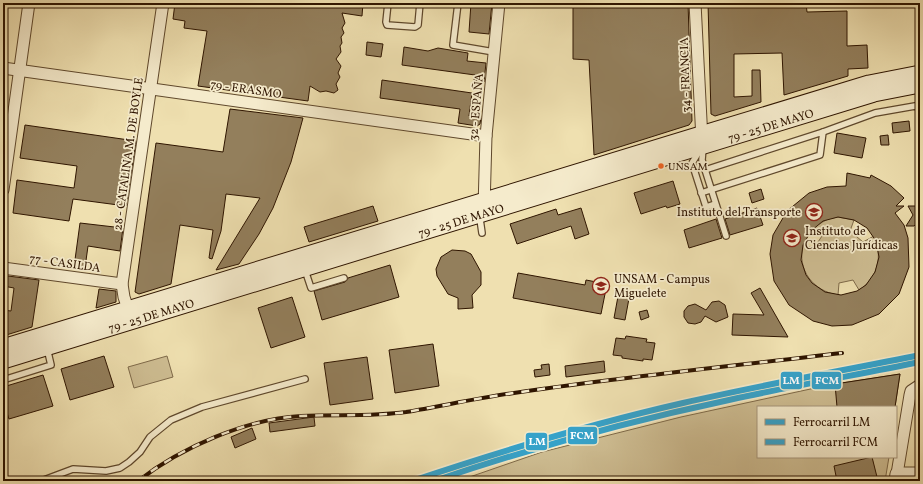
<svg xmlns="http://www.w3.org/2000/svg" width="923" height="484" font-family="Vollkorn,serif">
<rect width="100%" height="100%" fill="#efe0b0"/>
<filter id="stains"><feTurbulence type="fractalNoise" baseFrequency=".005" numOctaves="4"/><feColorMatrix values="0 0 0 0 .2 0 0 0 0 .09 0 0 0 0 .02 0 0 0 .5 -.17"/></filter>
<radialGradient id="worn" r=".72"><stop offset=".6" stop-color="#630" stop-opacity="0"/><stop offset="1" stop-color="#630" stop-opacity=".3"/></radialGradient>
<g fill="#cebd92" stroke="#7e6949">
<path d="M838 217 854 220 850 231 863 242 874 236C883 256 878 278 859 290L853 280 839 283 838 295C813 291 797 270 803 245L814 248 822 236 814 227 828 219Z"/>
<polygon points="167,356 173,377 134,388 128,367"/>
<polygon points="900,374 895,407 758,407 758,457 889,457 885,481 458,481 542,452 681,417 829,385"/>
</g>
<g fill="#937f5c" stroke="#2f1500" fill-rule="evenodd">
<polygon points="175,3 202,5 203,3 363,3 362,16 342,13 345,23 342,28 344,33 341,37 342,43 340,46 341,52 336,59 341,66 338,73 340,77 336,84 338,90 334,93 326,91 320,92 310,86 308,101 198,86 207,31 184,28 185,21 173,19"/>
<polygon points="471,3 492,3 489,34 469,32"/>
<polygon points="573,3 688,3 692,121 689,125 594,155 589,60 573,59"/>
<polygon points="708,3 806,3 807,12 847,11 847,46 867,45 868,68 848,69 848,76 784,95 782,53 734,54 734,97 752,96 752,70 760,70 761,102 715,116 711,114"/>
<polygon points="367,42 383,44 381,57 366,55"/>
<polygon points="404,47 428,51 438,48 468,53 467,61 486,63 484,82 474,80 475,75 402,65"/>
<polygon points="382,80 472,93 469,116 481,118 480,124 477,126 458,123 460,109 380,98"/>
<polygon points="230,109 303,118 291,162 273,208 259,234 239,264 216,270 260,198 226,194 221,231 212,259 209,258 213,230 180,225 171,284 139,294 135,292 156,143 223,152"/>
<polygon points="909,121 910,131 893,133 892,123"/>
<polygon points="25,125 136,141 126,206 73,199 69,221 13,213 17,180 74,188 77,166 20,158"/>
<polygon points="837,133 866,138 862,158 834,153"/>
<polygon points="888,135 889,145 881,145 880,136"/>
<path d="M847 173 870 178 871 175 891 186 904 198 896 206H904L895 213 904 225 908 238 909 267 899 294 879 314 852 325 832 326 813 321 789 305 774 281 770 254 773 235 787 211 809 193 827 187 846 186ZM838 217 854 220 867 228 876 241 879 257 875 272 866 285 857 291 841 295 825 292 812 283 806 275 801 260 803 245 811 231 823 221Z"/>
<polygon points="673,181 680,204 667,208 666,206 641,214 634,193"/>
<polygon points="761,189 764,199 752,203 749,193"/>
<polygon points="373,206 378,221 309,242 304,227"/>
<polygon points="908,206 917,206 920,209 916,218 917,223 914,226 906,226 913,215"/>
<polygon points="581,208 589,234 575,239 571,226 517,244 510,224 556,209 558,215"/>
<polygon points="757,208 763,225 730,235 725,219"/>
<polygon points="716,219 722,238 689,248 684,230"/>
<polygon points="80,223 123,228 120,251 88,246 85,268 74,267"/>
<polygon points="452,250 465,251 471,254 481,272 481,285 472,295 473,308 458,309 458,298 448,294 437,276 436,269 441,257"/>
<polygon points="390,265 399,297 322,320 314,291 345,282 348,278"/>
<polygon points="518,273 585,285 586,280 607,284 601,314 513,298"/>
<polygon points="8,276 39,280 32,327 3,336 3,310 11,311 14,288 3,286 4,278"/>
<polygon points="760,288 788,337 732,335 733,314 764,315 751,293"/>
<polygon points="99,289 116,291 116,302 96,308"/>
<polygon points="619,291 630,293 625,320 614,318"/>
<polygon points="292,297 305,337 271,348 258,308"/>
<polygon points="719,301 725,305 728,317 716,322 705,316 701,322 695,324 688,323 684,317 684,311 688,306 695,304 706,310 712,302"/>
<polygon points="647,310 649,317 641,320 639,312"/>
<polygon points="626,336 647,339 646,342 655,343 652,360 643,359 643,361 622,358 622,356 613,355 616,338 625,339"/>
<polygon points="433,344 439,386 395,393 389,350"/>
<polygon points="104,356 114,387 70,400 61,369"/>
<polygon points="367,357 373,399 330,405 324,363"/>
<polygon points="604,361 605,372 566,377 565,366"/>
<polygon points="549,364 550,375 535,377 534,370 542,369 541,365"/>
<polygon points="900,374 895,407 837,407 835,384"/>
<polygon points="43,375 53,406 9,419 3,400 3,387"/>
<polygon points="314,417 315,426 270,432 269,423"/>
<polygon points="252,428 256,439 235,448 231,437"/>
<polygon points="872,457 878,481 837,481 834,466"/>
</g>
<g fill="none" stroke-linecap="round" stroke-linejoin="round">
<g stroke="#5f482c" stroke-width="8">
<g id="service">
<polyline points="388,3 386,22 387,25 415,27 418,25 420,3"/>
<polyline points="458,3 453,45 494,52"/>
<polyline points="823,132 875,113 915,106 920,109"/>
<polyline points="703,148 702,160 726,236"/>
<polyline points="919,148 920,142"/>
<polyline points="700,150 692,163 706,207 715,204"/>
<polyline points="701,193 820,155 823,132 705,170"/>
<polyline points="482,233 480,219 483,216"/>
<polyline points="305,270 311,288 344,278"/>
<polyline points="3,380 51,365 47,348"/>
<polyline points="41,481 73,469 106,471 120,468 129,462 140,452 150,437 171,420 202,407 305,379"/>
</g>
</g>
<g stroke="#5f482c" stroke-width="13">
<g id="minor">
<polyline points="695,3 702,140"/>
<polyline points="3,68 486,136"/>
<polyline points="3,190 29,3"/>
<polyline points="484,208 486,136 499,3"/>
<polyline points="3,268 122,284"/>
<polyline points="128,309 124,297 122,284 163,3"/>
<polyline points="897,474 910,395 911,391 920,385"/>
</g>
</g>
<g stroke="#5f482c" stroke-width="15">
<polyline id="tertiary" points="896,481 897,474 920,474"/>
</g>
<g stroke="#2f1500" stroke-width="17">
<g id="secondary">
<polyline points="3,347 701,134 869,83 920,73"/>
<path id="s1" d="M3 361 874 94 920 85"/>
</g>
</g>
<use href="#service" stroke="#f5ebcc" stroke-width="5.5"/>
<use href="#minor" stroke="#f5ebcc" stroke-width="11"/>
<use href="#tertiary" stroke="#f5ebcc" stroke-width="13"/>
<use href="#secondary" stroke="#f5ebcc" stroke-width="15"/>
<g stroke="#2f1500" stroke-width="4">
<path id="rail" d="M138 481C182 447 246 419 301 416 336 414 371 417 406 412 442 406 478 398 514 393 623 377 733 366 842 353"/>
</g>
<use href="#rail" stroke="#f5ebcc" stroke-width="2.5" stroke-dasharray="8" stroke-linecap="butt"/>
<g stroke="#f5ebcc" stroke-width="9">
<path id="rail-1" d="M412 481C501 451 591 424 683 403 761 385 841 371 920 355"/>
</g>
<g stroke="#f5ebcc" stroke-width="9">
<path id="rail-2" d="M434 481C531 448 630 421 729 400 793 386 856 375 920 362"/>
</g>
<use href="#rail-1" stroke="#36a2c9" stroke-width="6"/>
<use href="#rail-2" stroke="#36a2c9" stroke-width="6"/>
</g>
<defs>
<g id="university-ring" transform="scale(0.9)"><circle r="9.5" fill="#f5ebcc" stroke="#8f2418" stroke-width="1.5"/><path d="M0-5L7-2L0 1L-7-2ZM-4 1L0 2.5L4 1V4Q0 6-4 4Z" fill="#8f2418"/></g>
</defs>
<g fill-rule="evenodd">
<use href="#university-ring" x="814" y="212"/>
<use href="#university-ring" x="792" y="238"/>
<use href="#university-ring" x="601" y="286"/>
</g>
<circle fill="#f26522" stroke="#f5ebcc" stroke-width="1.5" cx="661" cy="166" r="3.5"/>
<g text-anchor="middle" stroke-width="3.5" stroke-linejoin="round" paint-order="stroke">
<g font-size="11" fill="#2f1500" stroke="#f5ebcc" text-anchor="start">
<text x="668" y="170">UNSAM</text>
</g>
<g font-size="12" fill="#2f1500" stroke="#f5ebcc">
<text transform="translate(685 75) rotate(-92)" y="4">34 - FRANCIA</text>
<text transform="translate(246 89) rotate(8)" y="4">79 - ERASMO</text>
<text transform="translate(476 107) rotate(-85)" y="4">32 - ESPAÑA</text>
<text dy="4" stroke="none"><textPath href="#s1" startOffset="803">79 - 25 DE MAYO</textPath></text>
<text transform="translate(128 154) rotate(-82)" y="4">28 - CATALINA M. DE BOYLE</text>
<text dy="4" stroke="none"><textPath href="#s1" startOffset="479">79 - 25 DE MAYO</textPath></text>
<text transform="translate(65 263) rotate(8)" y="4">77 - CASILDA</text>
<text dy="4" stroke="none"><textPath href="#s1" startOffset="155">79 - 25 DE MAYO</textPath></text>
</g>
<g font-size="12" fill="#2f1500" stroke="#f5ebcc" text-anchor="start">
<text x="801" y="216" text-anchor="end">Instituto del Transporte</text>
<text x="805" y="235">Instituto de<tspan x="805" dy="14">Ciencias Jurídicas</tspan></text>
<text x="614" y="283">UNSAM - Campus<tspan x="614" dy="14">Miguelete</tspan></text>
</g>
</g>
<g stroke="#f5ebcc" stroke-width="1.5">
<rect x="780" y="371" width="23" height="19" rx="4" fill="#36a2c9"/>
<rect x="811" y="371" width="31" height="19" rx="4" fill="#36a2c9"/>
<rect x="567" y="426" width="31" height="19" rx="4" fill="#36a2c9"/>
<rect x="525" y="432" width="23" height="19" rx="4" fill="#36a2c9"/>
</g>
<g font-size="11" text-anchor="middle" font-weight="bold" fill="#fff">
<text x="791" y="384">LM</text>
<text x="827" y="384">FCM</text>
<text x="582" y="439">FCM</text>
<text x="537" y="445">LM</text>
</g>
<rect width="923" height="484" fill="none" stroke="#efe0b0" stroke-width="16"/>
<rect x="4" y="4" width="915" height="476" fill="none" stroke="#2f1500" stroke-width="2"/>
<rect x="8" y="8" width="907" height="468" fill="none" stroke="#2f1500"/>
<rect x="757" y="406" width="140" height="52" fill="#f5ebcc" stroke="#a6957a"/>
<rect x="765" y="419" width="20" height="6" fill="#36a2c9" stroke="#a6957a"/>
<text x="793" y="426" font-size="12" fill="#2f1500">Ferrocarril LM</text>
<rect x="765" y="439" width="20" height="6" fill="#36a2c9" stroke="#a6957a"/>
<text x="793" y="446" font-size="12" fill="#2f1500">Ferrocarril FCM</text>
<rect width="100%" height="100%" filter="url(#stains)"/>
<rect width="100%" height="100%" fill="url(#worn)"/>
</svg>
